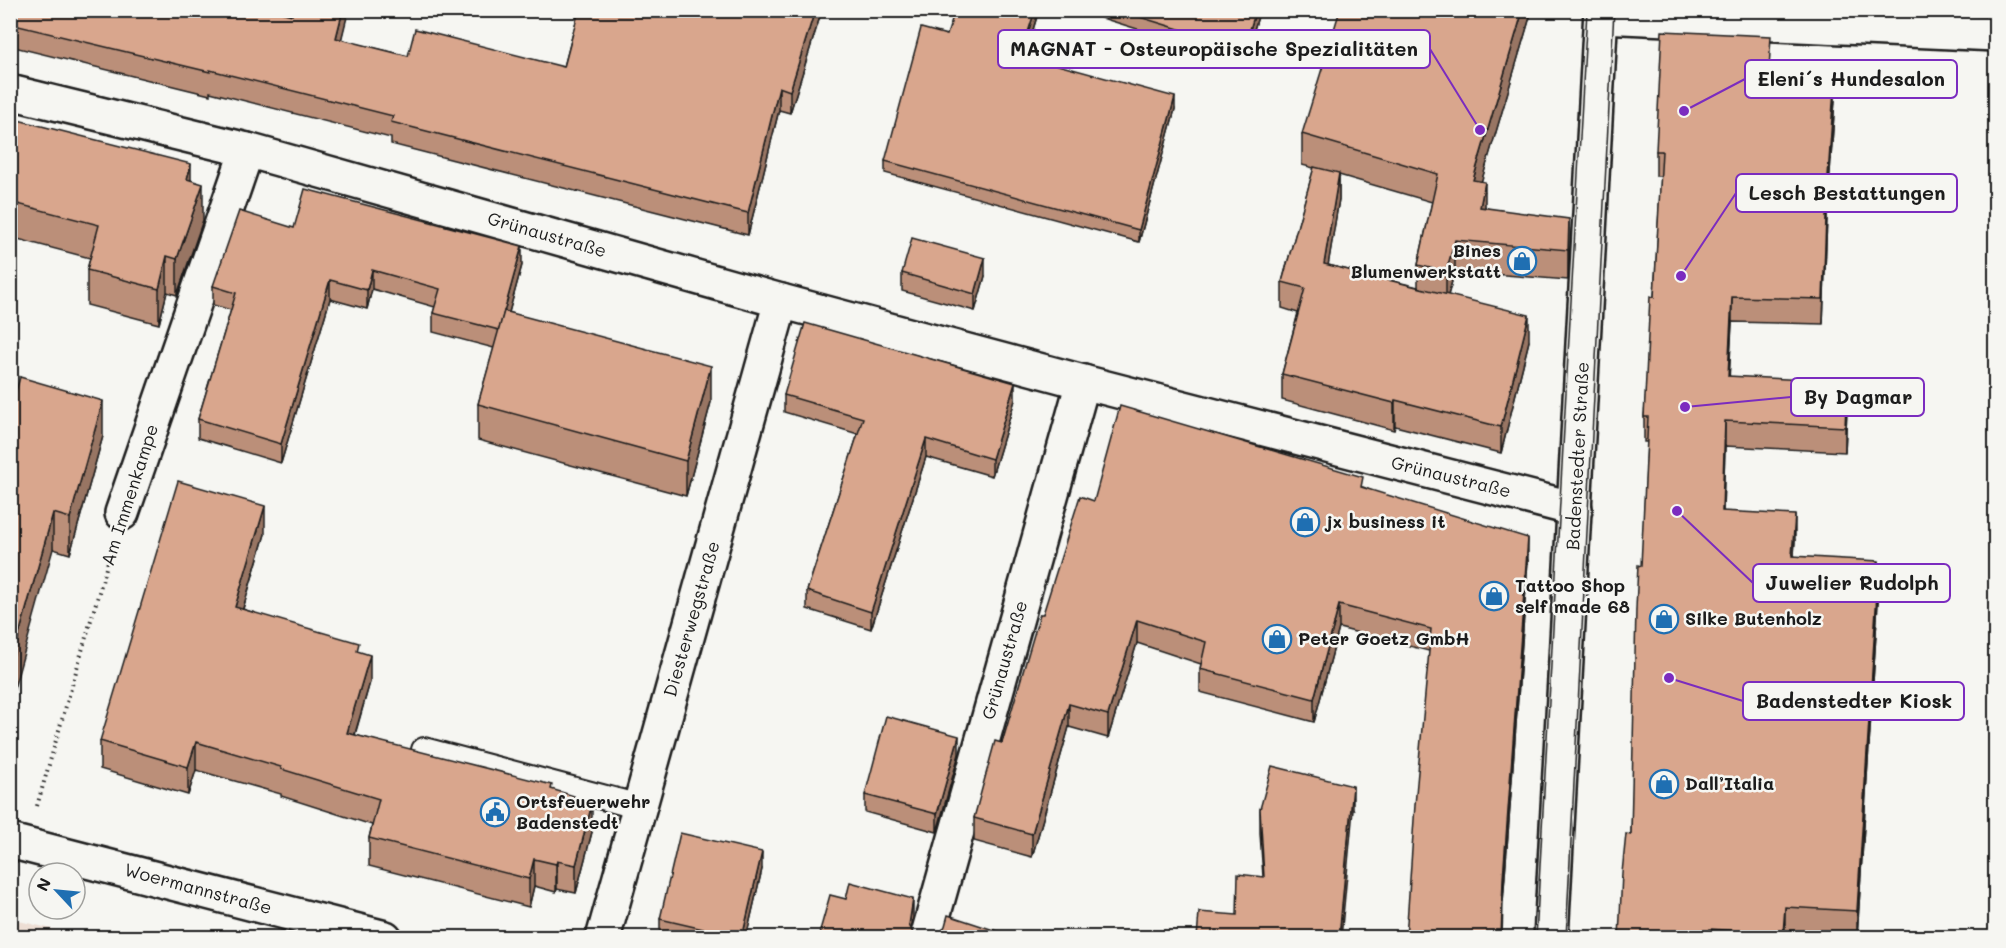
<svg xmlns="http://www.w3.org/2000/svg" width="2006" height="948" font-family="Mali,sans-serif">
<rect width="100%" height="100%" fill="#f6f6f2"/>
<filter id="ink" filterUnits="userSpaceOnUse"><feTurbulence type="fractalNoise" baseFrequency=".0167" numOctaves="2"/><feDisplacementMap in="SourceGraphic" scale="12" xChannelSelector="R" yChannelSelector="G"/><feConvolveMatrix kernelMatrix="1 2 1 2 8 2 1 2 1" color-interpolation-filters="sRGB"/></filter>
<g filter="url(#ink)">
<polygon fill="#edded4" points="11,919 85,937 11,937"/>
<g fill="none" stroke-linecap="round" stroke-linejoin="round">
<g stroke="#1c1c1c" stroke-width="28">
<polyline id="lane" points="424,750 640,807"/>
</g>
<g stroke="#1c1c1c" stroke-width="38">
<g id="street">
<polyline points="1601,16 1996,34"/>
<polyline points="10,92 247,150 781,301 1083,382 1575,509"/>
<polyline points="122,513 247,150"/>
<polyline points="10,841 385,938"/>
<polyline points="603,938 781,301"/>
<polyline points="927,938 1083,382"/>
</g>
</g>
<g stroke="#1c1c1c" stroke-width="38">
<polyline id="secondary" points="1551,938 1601,10"/>
</g>
<polyline stroke="#1c1c1c" stroke-width="4" stroke-dasharray="1.5 4.5" stroke-linecap="butt" points="37,806 111,551"/>
<use href="#lane" stroke="#f6f6f2" stroke-width="24"/>
<use href="#street" stroke="#f6f6f2" stroke-width="33"/>
<use href="#secondary" stroke="#f6f6f2" stroke-width="33"/>
<g stroke="#1c1c1c" stroke-width="1.5">
<polyline points="1536,938 1587,10"/>
<polyline points="1566,938 1614,10"/>
</g>
</g>
<g fill="#bb8f79" stroke="#1c1c1c" stroke-width="1.5" fill-rule="evenodd">
<polygon points="10,10 292,15 348,10 341,40 408,56 564,67 579,10 822,10 790,113 779,110 748,235 391,144 391,138 210,92 210,95 10,46"/>
<polygon points="1039,10 1025,56 1175,109 1139,242 885,173 885,161 947,35"/>
<polygon points="1076,10 1260,10 1244,62"/>
<path d="M1530 10V17L1481 182 1485 207 1569 249 1568 280 1455 271 1448 295 1529 341 1501 453 1395 426 1394 430 1282 400V374L1298 313 1282 308V282L1314 168 1302 165V134ZM1339 175 1432 202 1418 265V287L1328 265 1339 199Z"/>
<polygon points="1770,69 1835,99 1827,216 1823,324 1732,322 1729,376 1847,408 1845,452 1725,446 1723,511 1795,540 1794,556 1879,586 1857,937 1785,933 1785,938 1619,938 1631,835 1647,442 1644,442 1644,417 1654,297 1661,176 1656,176 1656,151"/>
<polygon points="10,118 191,180 203,220 177,295 167,292 159,324 87,305 87,270 90,258 10,237"/>
<polygon points="294,228 522,265 509,312 711,402 686,496 478,440 478,404 494,348 433,332 433,313 435,307 372,289 367,309 330,299 281,463 198,438 198,419 231,310 213,305 213,286"/>
<polygon points="902,273 985,276 975,311 902,291"/>
<polygon points="20,377 103,436 70,554 53,549"/>
<polygon points="784,395 1015,400 992,476 926,457 871,629 807,609 807,591 858,434 784,412"/>
<polygon points="1363,487 1528,560 1503,902 1429,651 1339,628 1314,722 1200,692 1200,669 1201,664 1137,643 1108,738 1069,727 1032,857 974,841 974,818 1002,743 1043,614 1094,501"/>
<polygon points="265,534 243,609 359,652 370,682 355,735 552,790 574,800 592,832 576,893 557,889 556,892 534,886 529,907 369,866 369,838 372,825 281,796 281,794 196,770 188,795 100,769 100,741"/>
<polygon points="959,754 937,832 865,812 865,795"/>
<polygon points="1260,809 1353,810 1237,915 1263,877 1260,833"/>
<polygon points="762,869 746,938 664,938 660,937 660,919"/>
<polygon points="913,917 911,929 913,933 920,938 819,938 819,934"/>
</g>
<g fill="#987463" stroke="#1c1c1c" stroke-width="1.5">
<polygon points="343,10 348,10 348,13 336,61 336,38"/>
<polygon points="815,10 822,10 790,113 790,91"/>
<polygon points="1035,10 1039,10 1021,68 1021,55"/>
<polygon points="1256,10 1260,10 1244,62 1244,49"/>
<polygon points="1523,10 1530,10 1530,17 1473,210 1473,180"/>
<polygon points="1835,74 1835,99 1827,216 1823,324 1827,191"/>
<polygon points="779,87 779,110 748,235 748,213"/>
<polygon points="1175,97 1175,109 1139,242 1139,230"/>
<polygon points="191,164 191,199 187,179"/>
<polygon points="1339,173 1339,199 1324,290 1324,264"/>
<polygon points="1485,182 1485,213 1480,207"/>
<polygon points="203,184 203,220 177,295 177,259"/>
<polygon points="1569,219 1569,249 1568,280 1568,250"/>
<polygon points="1455,240 1455,271 1446,302 1446,272"/>
<polygon points="522,246 522,265 499,349 499,330"/>
<polygon points="167,256 167,292 159,324 159,289"/>
<polygon points="985,258 985,276 975,311 975,294"/>
<polygon points="372,270 372,289 367,309 367,290"/>
<polygon points="330,280 330,299 281,463 281,444"/>
<polygon points="1732,297 1732,322 1728,402 1728,376"/>
<polygon points="1529,315 1529,341 1501,453 1501,427"/>
<polygon points="711,366 711,402 686,496 686,461"/>
<polygon points="1847,382 1847,408 1845,452 1845,427"/>
<polygon points="1015,383 1015,400 992,476 992,459"/>
<polygon points="1395,400 1395,426 1394,430 1394,403"/>
<polygon points="103,401 103,436 70,554 70,518"/>
<polygon points="1725,421 1725,446 1722,536 1722,511"/>
<polygon points="926,439 926,457 871,629 871,612"/>
<polygon points="265,506 265,534 235,635 235,607"/>
<polygon points="53,513 53,549 10,703 10,667"/>
<polygon points="1795,515 1795,540 1792,581 1792,556"/>
<polygon points="1528,538 1528,560 1503,902 1502,938 1501,938 1503,879"/>
<polygon points="1879,561 1879,586 1857,937 1857,911"/>
<polygon points="1339,605 1339,628 1314,722 1314,699"/>
<polygon points="1137,620 1137,643 1108,738 1108,715"/>
<polygon points="370,655 370,682 347,761 347,733"/>
<polygon points="1069,704 1069,727 1032,857 1032,834"/>
<polygon points="959,736 959,754 937,832 937,814"/>
<polygon points="196,742 196,770 188,795 188,767"/>
<polygon points="1353,786 1353,810 1341,938 1339,938"/>
<polygon points="592,804 592,832 576,893 576,865"/>
<polygon points="762,852 762,869 746,938 742,938"/>
<polygon points="534,859 534,886 529,907 529,879"/>
<polygon points="557,861 557,889 556,892 556,864"/>
<polygon points="913,899 913,917 910,938 909,925"/>
<polygon points="1785,907 1785,938 1783,938"/>
</g>
<g fill="#d9a68d" stroke="#1c1c1c" stroke-width="1.5">
<polygon points="10,10 273,10 292,15 293,10 343,10 336,38 408,56 415,29 564,67 579,10 815,10 790,91 779,87 748,213 391,122 393,116 210,70 210,72 10,24"/>
<polygon points="955,10 1035,10 1021,55 1175,97 1139,230 885,161 921,28 947,35"/>
<polygon points="1117,10 1256,10 1244,49"/>
<polygon points="1340,10 1523,10 1473,180 1485,182 1480,207 1569,219 1568,250 1455,240 1446,272 1418,265 1438,174 1302,134"/>
<polygon points="1662,31 1771,36 1769,69 1835,74 1827,191 1823,299 1732,297 1728,376 1847,382 1845,427 1725,421 1722,511 1795,515 1792,556 1879,561 1857,911 1785,907 1783,934 1710,929 1710,938 1619,938 1622,873 1626,834 1631,835 1636,609 1638,565 1641,566 1648,417 1644,417 1650,296 1654,297 1662,151 1656,151"/>
<polygon points="10,118 191,164 187,179 203,184 177,259 167,256 159,289 87,270 99,225 10,202"/>
<polygon points="1314,167 1339,173 1324,264 1529,315 1501,427 1395,400 1394,403 1282,374 1305,288 1282,282"/>
<polygon points="305,189 522,246 499,330 433,313 440,289 372,270 367,290 330,280 281,444 198,419 236,293 213,286 239,211 294,228"/>
<polygon points="912,238 985,258 975,294 902,273"/>
<polygon points="504,311 711,366 686,461 478,404"/>
<polygon points="805,323 1015,383 992,459 926,439 871,612 807,591 863,418 784,395"/>
<polygon points="20,377 103,401 70,518 53,513 10,667 10,412"/>
<polygon points="1120,406 1363,477 1361,487 1528,538 1503,879 1501,938 1406,938 1415,805 1431,629 1339,605 1314,699 1200,669 1206,642 1137,620 1108,715 1069,704 1032,834 974,818 995,741 1002,743 1040,614 1043,614 1080,496 1094,501"/>
<polygon points="178,481 265,506 235,607 359,643 357,651 370,655 347,733 552,785 551,789 574,796 573,799 592,804 576,865 557,861 556,864 534,859 529,879 369,838 379,799 281,769 281,767 196,742 188,767 100,741"/>
<polygon points="886,716 959,736 937,814 865,795"/>
<polygon points="1272,766 1353,786 1339,938 1197,938 1199,912 1237,915 1238,874 1264,877 1260,809"/>
<polygon points="680,833 762,852 742,938 660,919"/>
<polygon points="850,882 913,899 909,925 913,933 920,938 833,938 819,934 830,895 846,899"/>
<polygon points="948,915 1018,938 934,938 940,934 945,926"/>
</g>
</g>
<defs>
<g id="shop-ring" transform="scale(1.5)"><circle r="9.5" fill="#f6f6f2" stroke="#1f6fb2" stroke-width="1.5"/><path d="M-5-2.5h2.3a2.7 3.5 0 0 1 5.4 0H5L5.5 6h-11ZM-1.5-2.5h3a1.5 2.3 0 0 0-3 0Z" fill="#1f6fb2"/></g>
<g id="civic-ring" transform="scale(1.5)"><circle r="9.5" fill="#f6f6f2" stroke="#1f6fb2" stroke-width="1.5"/><path d="M-.6-6.5H3V-4.5H.6V-3L4-1V1h2V6H-6V1h2V-1L-.6-3ZM-1.2 2.5V6h2.4V2.5Z" fill="#1f6fb2"/></g>
</defs>
<g fill-rule="evenodd">
<use href="#shop-ring" x="1522" y="261"/>
<use href="#shop-ring" x="1305" y="522"/>
<use href="#shop-ring" x="1494" y="596"/>
<use href="#shop-ring" x="1664" y="619"/>
<use href="#shop-ring" x="1277" y="639"/>
<use href="#shop-ring" x="1664" y="784"/>
<use href="#civic-ring" x="495" y="812"/>
</g>
<g text-anchor="middle" stroke-width="5" stroke-linejoin="round" paint-order="stroke">
<g font-size="18" fill="#1c1c1c" stroke="#f6f6f2">
<text transform="translate(547 235) rotate(16)" y="6">Grünaustraße</text>
<text transform="translate(1578 456) rotate(-87)" y="6">Badenstedter Straße</text>
<text transform="translate(1451 477) rotate(14)" y="6">Grünaustraße</text>
<text transform="translate(130 495) rotate(-72)" y="6">Am Immenkampe</text>
<text transform="translate(692 619) rotate(-74)" y="6">Diesterwegstraße</text>
<text transform="translate(1005 660) rotate(-74)" y="6">Grünaustraße</text>
<text transform="translate(198 889) rotate(15)" y="6">Woermannstraße</text>
</g>
<g font-size="18" font-weight="bold" fill="#1c1c1c" stroke="#f6f6f2" text-anchor="start">
<text x="1501" y="257" text-anchor="end">Bines<tspan x="1501" dy="21">Blumenwerkstatt</tspan></text>
<text x="1326" y="528">jx business it</text>
<text x="1515" y="592">Tattoo Shop<tspan x="1515" dy="21">self made 68</tspan></text>
<text x="1685" y="625">Silke Butenholz</text>
<text x="1298" y="645">Peter Goetz GmbH</text>
<text x="1685" y="790">Dall’Italia</text>
<text x="516" y="808">Ortsfeuerwehr<tspan x="516" dy="21">Badenstedt</tspan></text>
</g>
</g>
<path fill="none" stroke="#7b2cbf" stroke-width="2" d="M1480 130L1430 49M1684 111L1745 79M1681 276L1736 193M1685 407L1791 397M1677 511L1753 583M1669 678L1743 701"/>
<g fill="#7b2cbf" stroke="#f6f6f2" stroke-width="2">
<circle cx="1480" cy="130" r="6"/>
<circle cx="1684" cy="111" r="6"/>
<circle cx="1681" cy="276" r="6"/>
<circle cx="1685" cy="407" r="6"/>
<circle cx="1677" cy="511" r="6"/>
<circle cx="1669" cy="678" r="6"/>
</g>
<g fill="#f6f6f2" stroke="#7b2cbf" stroke-width="2">
<rect x="998" y="30" width="432" height="38" rx="6"/>
<rect x="1745" y="60" width="212" height="38" rx="6"/>
<rect x="1736" y="174" width="221" height="38" rx="6"/>
<rect x="1791" y="378" width="133" height="38" rx="6"/>
<rect x="1753" y="564" width="197" height="38" rx="6"/>
<rect x="1743" y="682" width="221" height="38" rx="6"/>
</g>
<g font-size="20" text-anchor="middle" font-weight="bold" fill="#1c1c1c">
<text x="1214" y="56">MAGNAT - Osteuropäische Spezialitäten</text>
<text x="1851" y="86">Eleni´s Hundesalon</text>
<text x="1847" y="200">Lesch Bestattungen</text>
<text x="1858" y="404">By Dagmar</text>
<text x="1852" y="590">Juwelier Rudolph</text>
<text x="1854" y="708">Badenstedter Kiosk</text>
</g>
<rect width="2006" height="948" fill="none" stroke="#f6f6f2" stroke-width="36"/>
<rect x="18" y="18" width="1970" height="912" fill="none" stroke="#1c1c1c" stroke-width="2" filter="url(#ink)"/>
<g transform="translate(57 891) rotate(296)"><circle r="28" fill="#f6f6f2" stroke="#9f9f9c" stroke-width="1.5"/>
<path d="M0-4.5L10 22L0 15L-10 22Z" fill="#1f6fb2"/>
<text y="-9" font-size="16" font-weight="bold" text-anchor="middle" fill="#1c1c1c">N</text>
</g>
</svg>
